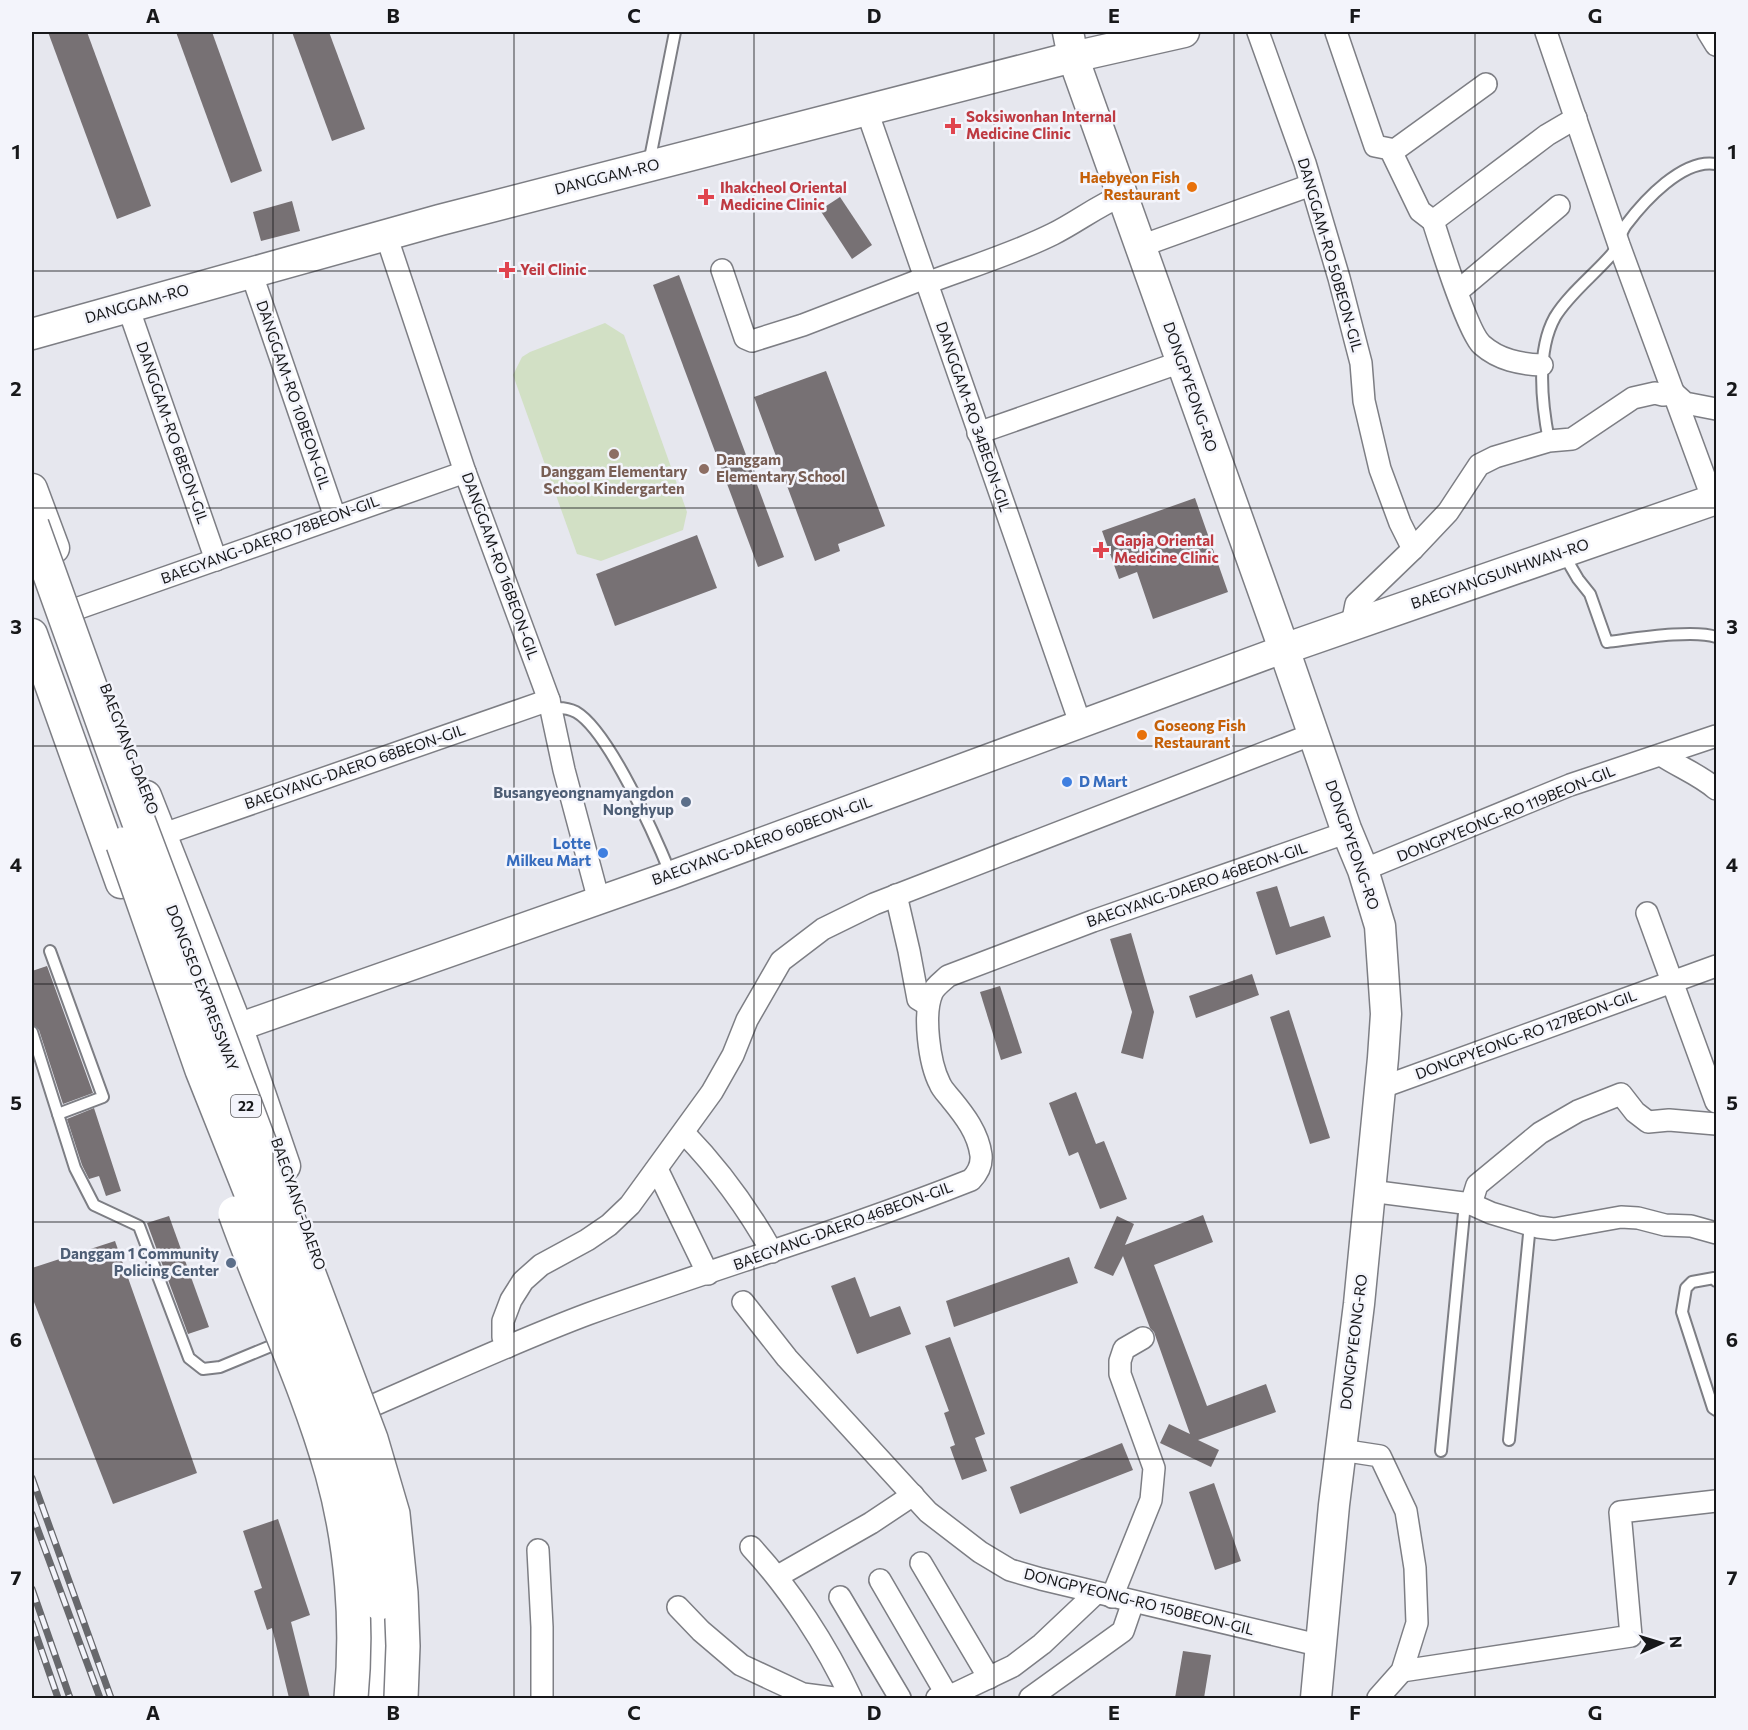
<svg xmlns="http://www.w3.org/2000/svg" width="1748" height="1730" font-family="Commissioner,sans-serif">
<rect width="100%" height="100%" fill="#e6e7ee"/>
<polygon fill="#d2e0c5" points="605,323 624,335 687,512 683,530 601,561 577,554 513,375 522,357 530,352"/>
<g fill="#777174">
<polygon points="48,32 87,32 151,206 117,219"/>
<polygon points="176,32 212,32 262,171 231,183"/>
<polygon points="292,32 329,32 365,129 332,141"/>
<polygon points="840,197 872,245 852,259 820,210"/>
<polygon points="292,201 300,231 261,241 253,212"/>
<polygon points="679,275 784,557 758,567 653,285"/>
<polygon points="826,371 885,526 838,544 840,551 815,561 754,397"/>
<polygon points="1195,498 1228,592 1153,619 1137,572 1119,579 1102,531"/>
<polygon points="697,535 717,588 615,626 596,574"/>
<polygon points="1277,886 1290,927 1324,916 1331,937 1276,955 1256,892"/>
<polygon points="1131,933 1154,1012 1143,1059 1121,1053 1132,1012 1110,939"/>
<polygon points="47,966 93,1093 63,1104 39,1030 32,1024 32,971"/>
<polygon points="1252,974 1259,995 1196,1018 1189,996"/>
<polygon points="1000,986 1022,1053 1001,1060 980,992"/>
<polygon points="1289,1010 1330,1138 1310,1144 1270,1017"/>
<polygon points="1076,1092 1096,1144 1104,1141 1127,1199 1100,1209 1078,1152 1069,1156 1049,1103"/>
<polygon points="94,1108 121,1191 106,1196 99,1176 89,1179 82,1165 67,1119"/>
<polygon points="1203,1215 1213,1242 1154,1265 1207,1406 1266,1384 1276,1412 1198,1440 1219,1450 1211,1467 1160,1443 1169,1424 1190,1434 1154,1332 1150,1328 1123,1256 1113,1276 1094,1268 1117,1216 1134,1224 1125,1245"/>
<polygon points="169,1216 209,1327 188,1334 147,1223"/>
<polygon points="115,1241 197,1473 113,1504 32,1297 32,1268"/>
<polygon points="1069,1257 1078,1283 954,1327 946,1301"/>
<polygon points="855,1277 870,1317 900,1306 911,1334 857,1354 831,1286"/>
<polygon points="950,1337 985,1434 975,1438 987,1471 962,1480 950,1447 955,1445 944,1413 949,1411 925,1346"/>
<polygon points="1122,1443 1133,1470 1020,1514 1010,1487"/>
<polygon points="1214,1483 1241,1561 1215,1570 1189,1492"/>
<polygon points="278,1519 310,1615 291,1622 310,1698 289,1698 272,1628 267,1630 254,1591 262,1588 243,1531"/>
<polygon points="1183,1651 1211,1655 1204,1698 1175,1698"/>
</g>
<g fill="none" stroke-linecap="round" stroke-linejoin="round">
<g stroke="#7d7e84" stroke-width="14">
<g id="service">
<polyline points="649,163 675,32"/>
<path d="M1549 441C1542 405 1536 351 1555 317 1569 294 1594 275 1612 254 1619 245 1619 235 1626 225 1644 201 1683 158 1716 164"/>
<path d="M1564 555 1578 579 1590 594 1607 642C1633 639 1693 629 1716 637"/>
<path d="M551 701 558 708C565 708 570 709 576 712 609 731 656 838 671 875"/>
<polyline points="50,951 103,1097 58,1114"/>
<polyline points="32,1032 75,1168 94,1205 139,1226 189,1358 203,1369 220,1367 283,1341"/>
<polyline points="1716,1281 1714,1278 1692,1282 1686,1288 1682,1312 1713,1408 1716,1410"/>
<polyline points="1509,1440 1530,1224"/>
<polyline points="1441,1451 1465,1203"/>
</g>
</g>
<g stroke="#7d7e84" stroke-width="24">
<g id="minor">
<polyline points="1258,32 1305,163 1339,278 1361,363 1364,401 1380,469 1400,523 1413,549"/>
<polyline points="1336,32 1375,146 1390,149 1420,211 1433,221"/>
<polyline points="1546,32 1619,245 1713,500"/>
<polyline points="1708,32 1716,45"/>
<polyline points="867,111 1080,723"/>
<polyline points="1392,152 1486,84"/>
<polyline points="386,235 465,472 549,700 564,770 599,901"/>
<polyline points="1141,246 1311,185"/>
<polyline points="722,270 745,338 752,341 803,325 925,278"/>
<polyline points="251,272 335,517"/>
<path d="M927 283C969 267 1013 254 1053 234 1077 222 1097 206 1123 195"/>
<polyline points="1458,291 1559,206"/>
<polyline points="128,307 216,560"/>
<path d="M1542 365C1520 364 1499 360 1482 345 1468 333 1440 243 1433 221L1547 135 1576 118"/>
<polyline points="978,433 1181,362"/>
<polyline points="76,609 465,472"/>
<polyline points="1352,624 1356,604 1413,549 1448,512 1479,465 1495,457 1549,441 1572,439 1633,398 1655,393 1663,395 1675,394 1685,403 1716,409"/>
<path d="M1661 755C1679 767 1700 775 1716 789"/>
<polyline points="161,835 549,700"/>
<polyline points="1363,870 1570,785 1716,736"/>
<polyline points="896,895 909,951 918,999 928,1005"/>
<polyline points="1647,913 1716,1102"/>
<polyline points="1380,1088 1716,966"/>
<path d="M684 1133C718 1168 748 1209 772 1252"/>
<polyline points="657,1169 708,1274"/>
<polyline points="1370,1191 1471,1204 1491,1213 1538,1227 1554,1229 1621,1217 1638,1218 1665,1225 1691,1226 1716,1233"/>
<polyline points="1471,1204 1477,1185 1540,1133 1578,1111 1621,1094 1635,1112 1648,1122 1669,1120 1716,1124"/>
<polyline points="743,1302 787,1358 928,1512 980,1552 1010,1570 1041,1579 1322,1646"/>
<polyline points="507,1347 503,1337 503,1321 511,1300 523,1281 541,1265 587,1240 609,1225 630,1205 712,1092 733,1055 747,1020 781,961 823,929 874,904 1313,734"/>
<path d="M374 1405C445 1374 516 1341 588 1314 715 1268 845 1230 971 1180 978 1173 982 1165 981 1155 978 1133 965 1116 951 1099 947 1094 942 1089 940 1084 929 1063 923 1014 932 993 935 986 943 981 948 976L1093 921 1348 832"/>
<polyline points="1341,1450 1380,1456 1406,1511 1415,1568 1417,1623 1402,1671 1378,1698"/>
<path d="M751 1547C790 1589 827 1646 851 1698"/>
<polyline points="538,1550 542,1627 542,1698"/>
<polyline points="921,1563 989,1678"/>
<polyline points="778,1576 871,1523 913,1495"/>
<polyline points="880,1580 948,1697"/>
<polyline points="840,1597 900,1698"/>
<polyline points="1112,1597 1151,1500 1154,1468 1120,1374 1120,1361 1124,1349 1143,1338"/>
<polyline points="678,1607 701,1631 741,1665 803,1694 834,1698"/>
<polyline points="1402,1671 1631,1636 1620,1512 1716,1501"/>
<polyline points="937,1698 946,1698 1013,1666 1042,1644 1096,1593"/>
<polyline points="1030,1698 1123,1631 1133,1602"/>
</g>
</g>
<g stroke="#7d7e84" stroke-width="30">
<polyline id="tertiary" points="216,1035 671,875 1284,649"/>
</g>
<g stroke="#7d7e84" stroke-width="33">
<g id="secondary">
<polyline points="1068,32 1073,57 1284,649 1346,829 1363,870 1380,926 1386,1014 1383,1058 1359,1304 1334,1505 1316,1698"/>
<polyline points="32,334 440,220 1073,57 1184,32"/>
<polyline points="32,489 54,548"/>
<polyline points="32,634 121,883"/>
<polyline points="1284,649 1716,499"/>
<polyline points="146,796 238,1029 285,1166"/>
<path d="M367 1576C372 1617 373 1657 369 1698"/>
</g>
</g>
<use href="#service" stroke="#fff" stroke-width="10"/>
<use href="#minor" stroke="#fff" stroke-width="21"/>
<use href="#tertiary" stroke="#fff" stroke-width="27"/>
<use href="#secondary" stroke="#fff" stroke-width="30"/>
<g stroke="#67686c" stroke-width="7">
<g id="rail">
<polyline points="32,1478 111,1698"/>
<polyline points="32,1514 100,1698"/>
<polyline points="32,1589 70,1698"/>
<polyline points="32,1623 58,1698"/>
</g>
</g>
<use href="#rail" stroke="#f3f4fb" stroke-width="4.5" stroke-dasharray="14" stroke-linecap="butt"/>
<g stroke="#7d7e84" stroke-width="36" stroke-linecap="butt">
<g id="trunk-bridge">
<polyline points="32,525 138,820 371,1439 393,1514 401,1593 403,1646 401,1698"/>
<polyline points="123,844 202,1070 331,1394 351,1452 369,1520 379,1603"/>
<path d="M235 1213C266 1300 307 1384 332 1473 352 1545 358 1624 351 1698"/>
</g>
</g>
<use href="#trunk-bridge" stroke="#fff" stroke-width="33"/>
</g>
<path fill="none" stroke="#17181a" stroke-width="1.5" stroke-opacity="0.55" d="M273 32V1698M514 32V1698M754 32V1698M994 32V1698M1234 32V1698M1475 32V1698M32 271H1716M32 508H1716M32 746H1716M32 984H1716M32 1222H1716M32 1459H1716"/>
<g fill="#e0444e" stroke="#f3f4fb" stroke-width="2">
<path d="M950 117h6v6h6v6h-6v6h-6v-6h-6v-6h6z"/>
<path d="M703 188h6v6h6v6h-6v6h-6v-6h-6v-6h6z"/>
<path d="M504 261h6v6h6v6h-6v6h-6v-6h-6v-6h6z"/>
<path d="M1098 541h6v6h6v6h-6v6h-6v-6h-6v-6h6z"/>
</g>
<g fill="#e8710a" stroke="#f3f4fb" stroke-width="2">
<circle cx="1192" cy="187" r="6"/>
<circle cx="1142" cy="735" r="6"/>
</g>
<g fill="#8d6e63" stroke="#f3f4fb" stroke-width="2">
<circle cx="614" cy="454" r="6"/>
<circle cx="704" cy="469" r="6"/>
</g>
<g fill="#3f7fe0" stroke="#f3f4fb" stroke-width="2">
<circle cx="1067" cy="782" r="6"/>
<circle cx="603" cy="853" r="6"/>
</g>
<g fill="#5c6f8a" stroke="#f3f4fb" stroke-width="2">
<circle cx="686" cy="802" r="6"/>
<circle cx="231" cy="1263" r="6"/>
</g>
<g text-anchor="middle" stroke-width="5" stroke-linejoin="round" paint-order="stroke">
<rect fill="#f3f4fb" stroke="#595a5e" stroke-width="1.5" x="231" y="1095" width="30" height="22" rx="4.5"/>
<g font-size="14" font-weight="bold" fill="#17181a">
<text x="246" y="1111">22</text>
</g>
<g font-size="15" font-weight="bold" fill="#be3a42" stroke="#f3f4fb" text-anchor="start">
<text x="966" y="122">Soksiwonhan Internal<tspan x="966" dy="17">Medicine Clinic</tspan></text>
<text x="720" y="193">Ihakcheol Oriental<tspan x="720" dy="17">Medicine Clinic</tspan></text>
<text x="520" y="275">Yeil Clinic</text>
<text x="1114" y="546">Gapja Oriental<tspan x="1114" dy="17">Medicine Clinic</tspan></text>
</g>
<g font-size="15" fill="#17181a" stroke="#f3f4fb">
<text transform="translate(607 177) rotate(-14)" y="5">DANGGAM-RO</text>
<text transform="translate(1330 255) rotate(74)" y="5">DANGGAM-RO 50BEON-GIL</text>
<text transform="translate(137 304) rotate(-16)" y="5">DANGGAM-RO</text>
<text transform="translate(1190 387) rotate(71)" y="5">DONGPYEONG-RO</text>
<text transform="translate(293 395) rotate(71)" y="5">DANGGAM-RO 10BEON-GIL</text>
<text transform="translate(973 417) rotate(71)" y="5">DANGGAM-RO 34BEON-GIL</text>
<text transform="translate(172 433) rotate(71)" y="5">DANGGAM-RO 6BEON-GIL</text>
<text transform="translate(270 540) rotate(-20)" y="5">BAEGYANG-DAERO 78BEON-GIL</text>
<text transform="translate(500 566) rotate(70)" y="5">DANGGAM-RO 16BEON-GIL</text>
<text transform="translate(1500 574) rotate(-19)" y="5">BAEGYANGSUNHWAN-RO</text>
<text transform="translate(129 749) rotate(69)" y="5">BAEGYANG-DAERO</text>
<text transform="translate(355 767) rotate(-19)" y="5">BAEGYANG-DAERO 68BEON-GIL</text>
<text transform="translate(1506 814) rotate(-22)" y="5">DONGPYEONG-RO 119BEON-GIL</text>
<text transform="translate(762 841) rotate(-20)" y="5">BAEGYANG-DAERO 60BEON-GIL</text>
<text transform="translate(1352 845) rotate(71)" y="5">DONGPYEONG-RO</text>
<text transform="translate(1197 885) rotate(-19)" y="5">BAEGYANG-DAERO 46BEON-GIL</text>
<text transform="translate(202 988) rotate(69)" y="5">DONGSEO EXPRESSWAY</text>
<text transform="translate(1526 1035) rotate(-20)" y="5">DONGPYEONG-RO 127BEON-GIL</text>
<text transform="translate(298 1204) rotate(71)" y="5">BAEGYANG-DAERO</text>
<text transform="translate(843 1226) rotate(-20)" y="5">BAEGYANG-DAERO 46BEON-GIL</text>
<text transform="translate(1354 1342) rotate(-83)" y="5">DONGPYEONG-RO</text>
<text transform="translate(1139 1602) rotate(14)" y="5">DONGPYEONG-RO 150BEON-GIL</text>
</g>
<g font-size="15" font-weight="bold" fill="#c56008" stroke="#f3f4fb" text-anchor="end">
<text x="1180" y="183">Haebyeon Fish<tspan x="1180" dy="17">Restaurant</tspan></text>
<text x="1154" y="731" text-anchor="start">Goseong Fish<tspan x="1154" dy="17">Restaurant</tspan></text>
</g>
<g font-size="15" font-weight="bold" fill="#785e54" stroke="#f3f4fb" text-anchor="start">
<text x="716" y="465">Danggam<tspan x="716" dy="17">Elementary School</tspan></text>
<text x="614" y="477" text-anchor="middle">Danggam Elementary<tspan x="614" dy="17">School Kindergarten</tspan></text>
</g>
<g font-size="15" font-weight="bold" fill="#366cbe" stroke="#f3f4fb" text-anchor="start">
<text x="1079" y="787">D Mart</text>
<text x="591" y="849" text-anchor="end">Lotte<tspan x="591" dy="17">Milkeu Mart</tspan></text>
</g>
<g font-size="15" font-weight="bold" fill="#4e5e75" stroke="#f3f4fb" text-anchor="end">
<text x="674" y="798">Busangyeongnamyangdon<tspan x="674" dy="17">Nonghyup</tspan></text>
<text x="219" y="1259">Danggam 1 Community<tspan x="219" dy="17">Policing Center</tspan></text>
</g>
</g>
<rect width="1748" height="1730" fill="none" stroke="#f3f4fb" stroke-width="66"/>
<g transform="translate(1661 1643) rotate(86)" stroke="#f3f4fb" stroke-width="4.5" paint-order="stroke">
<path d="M0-4.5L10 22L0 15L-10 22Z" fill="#17181a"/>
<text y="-9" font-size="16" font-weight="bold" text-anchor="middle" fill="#17181a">N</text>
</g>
<rect x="33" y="33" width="1682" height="1664" fill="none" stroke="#17181a" stroke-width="2"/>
<g font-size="20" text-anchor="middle" font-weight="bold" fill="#17181a">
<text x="153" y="23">A</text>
<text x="393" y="23">B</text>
<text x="634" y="23">C</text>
<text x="874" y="23">D</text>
<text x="1114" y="23">E</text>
<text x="1355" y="23">F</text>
<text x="1595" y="23">G</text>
<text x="16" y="159">1</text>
<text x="1732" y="159">1</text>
<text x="16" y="396">2</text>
<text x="1732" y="396">2</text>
<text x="16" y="634">3</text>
<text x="1732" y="634">3</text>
<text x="16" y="872">4</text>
<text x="1732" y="872">4</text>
<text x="16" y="1110">5</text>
<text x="1732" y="1110">5</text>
<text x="16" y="1347">6</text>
<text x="1732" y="1347">6</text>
<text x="16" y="1585">7</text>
<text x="1732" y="1585">7</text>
<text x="153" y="1720">A</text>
<text x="393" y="1720">B</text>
<text x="634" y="1720">C</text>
<text x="874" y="1720">D</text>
<text x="1114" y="1720">E</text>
<text x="1355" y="1720">F</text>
<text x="1595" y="1720">G</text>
</g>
</svg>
